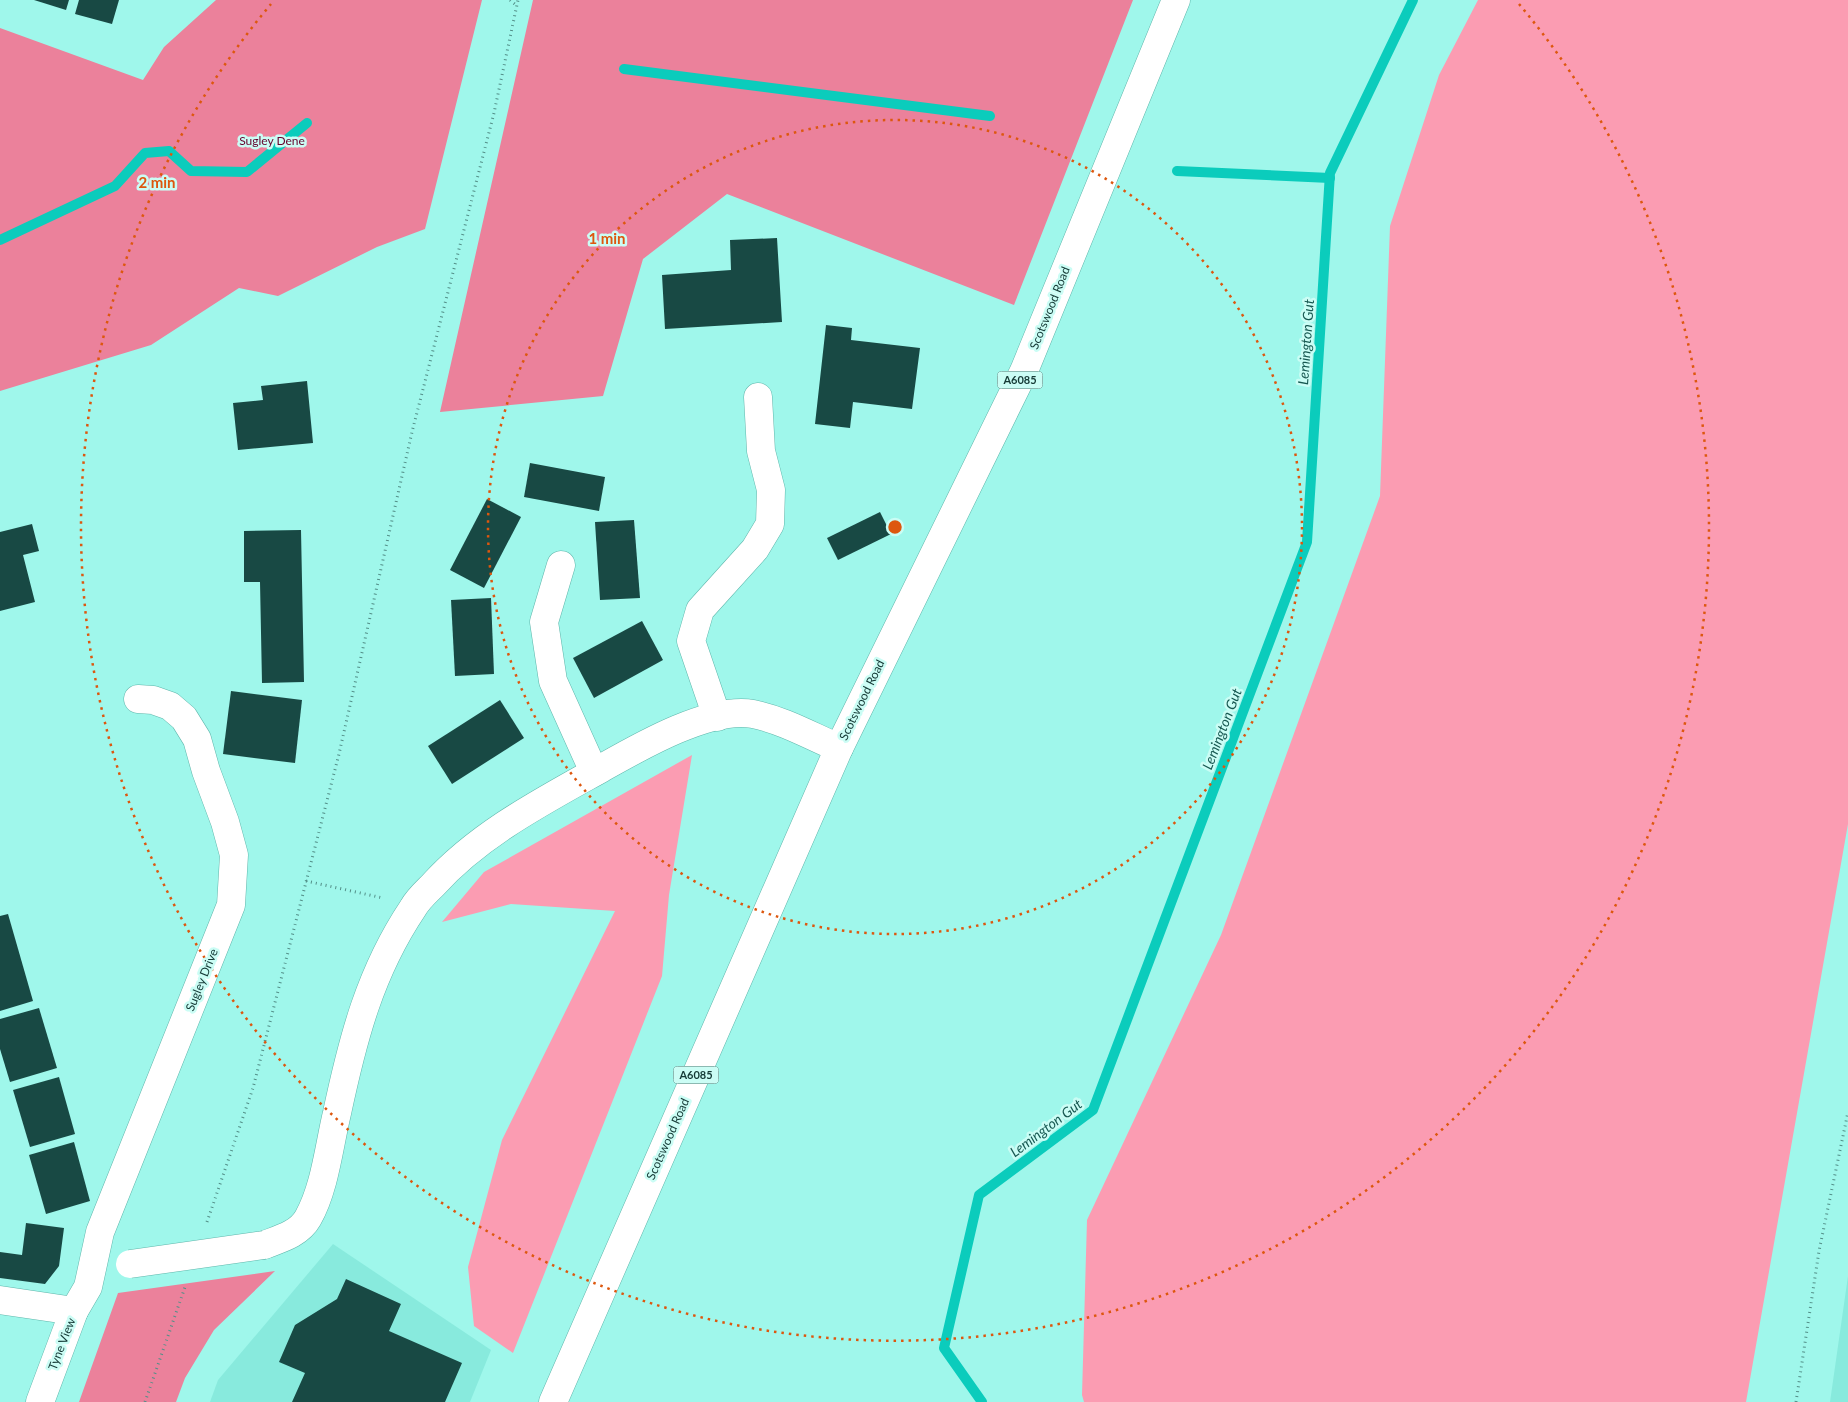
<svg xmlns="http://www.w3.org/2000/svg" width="1848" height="1402" font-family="Lato,sans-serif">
<rect width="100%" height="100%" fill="#9ff7eb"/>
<g fill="#88eadd">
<polygon points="333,1244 491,1350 470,1402 210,1402 218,1380"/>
<polygon points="1848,1276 1848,1402 1830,1402"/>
</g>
<g fill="#fb9cb2">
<polygon points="1478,0 1848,0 1848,824 1746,1402 1084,1402 1082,1395 1087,1220 1221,935 1380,496 1390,226 1439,75"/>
<polygon points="692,755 669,895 662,976 513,1353 474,1326 468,1267 502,1140 615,911 511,904 442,922 484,872"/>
</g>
<g fill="#eb819b">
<polygon points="216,0 482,0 425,229 377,247 278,296 239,288 151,345 0,391 0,28 143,80 164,47"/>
<polygon points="533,0 1133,0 1014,305 727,194 643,259 603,396 440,412"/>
<polygon points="275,1271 214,1330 185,1378 176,1402 79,1402 118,1293"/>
</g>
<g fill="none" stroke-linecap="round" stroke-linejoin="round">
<g stroke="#0bccbc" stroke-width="10">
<polyline points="624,69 990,116"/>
<polyline points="1177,171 1330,178"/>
<polyline points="0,240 115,186 145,153 169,151 191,171 247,172 307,123"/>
<polyline points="982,1402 944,1348 979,1195 1093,1110 1307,542 1330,173 1413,0"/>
</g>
</g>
<g fill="#184944">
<polygon points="34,0 69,0 66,10"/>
<polygon points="79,0 119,0 112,24 75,14"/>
<polygon points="777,238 782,322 665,329 662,275 731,270 730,240"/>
<polygon points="826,325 852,328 851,340 920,348 912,409 853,402 850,428 815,424"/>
<polygon points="307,381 313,443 238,450 233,403 263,400 261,386"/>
<polygon points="530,463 605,477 599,511 524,497"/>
<polygon points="487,499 521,517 484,588 450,570"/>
<polygon points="880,512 891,534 838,560 827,538"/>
<polygon points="634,520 640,598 600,600 595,522"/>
<polygon points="32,524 39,551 23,555 35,602 0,611 0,532"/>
<polygon points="301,530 304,682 262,683 260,582 244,582 244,531"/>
<polygon points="491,598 494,674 455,676 451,600"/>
<polygon points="642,621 663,660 594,698 573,658"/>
<polygon points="231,691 302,700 295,763 223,754"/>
<polygon points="500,700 524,738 452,784 428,746"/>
<polygon points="8,914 33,1001 0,1011 0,916"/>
<polygon points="39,1008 57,1068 10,1082 0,1049 0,1019"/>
<polygon points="59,1077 75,1134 30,1147 13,1090"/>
<polygon points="74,1142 90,1201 46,1214 29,1155"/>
<polygon points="26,1223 64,1228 59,1266 45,1284 0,1278 0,1252 22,1255"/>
<polygon points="346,1279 401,1304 389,1331 462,1363 445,1402 292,1402 305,1373 279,1362 295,1325 337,1299"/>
</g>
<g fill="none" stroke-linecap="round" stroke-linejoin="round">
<g stroke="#5fb6ab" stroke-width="29">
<g id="minor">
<polyline points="561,565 544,622 553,681 594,772"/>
<polyline points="717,717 691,641 700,610 755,549 770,524 771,490 761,451 758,397"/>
<path d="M264 1245C280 1239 299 1234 308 1218 325 1188 329 1146 337 1113 353 1038 370 972 413 908 418 899 426 892 433 885 479 834 543 801 602 768 639 747 710 706 753 714 783 720 811 736 839 748"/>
<polyline points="0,1300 74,1311"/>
<polyline points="40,1402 74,1311 88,1287 100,1232 231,905 234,855 225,822 206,771 197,739 184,718 170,706 153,700 138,699"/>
</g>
</g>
<g stroke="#5fb6ab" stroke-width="29">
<polyline id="major" points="553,1402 839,748 1024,371 1176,0"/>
</g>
<g stroke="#538f88" stroke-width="3" stroke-dasharray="1 4" stroke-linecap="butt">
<polyline points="510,0 517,6"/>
<polyline points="306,881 383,898"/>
<polyline points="207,1222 253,1088 339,754 412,432 494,113 518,0"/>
<polyline points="145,1402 185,1287"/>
<polyline points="1796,1402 1819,1251 1848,1112"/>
</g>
<use href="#minor" stroke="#fff" stroke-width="28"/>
<use href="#major" stroke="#fff" stroke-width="28"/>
<g stroke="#5fb6ab" stroke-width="29" stroke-linecap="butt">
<polyline id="minor-bridge" points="130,1264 264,1245"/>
</g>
<use href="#minor-bridge" stroke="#fff" stroke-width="28"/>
</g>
<g fill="none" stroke="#dd570e" stroke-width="2.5" stroke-dasharray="2.5 5">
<circle cx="895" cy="527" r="407"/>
<path d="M1519 4A814 814 0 1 1 271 4"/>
</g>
<g text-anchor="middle" stroke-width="5" stroke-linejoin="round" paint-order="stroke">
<g fill="#cbfdf5" stroke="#4c746f" stroke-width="1">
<rect x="997.5" y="371.5" width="45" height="17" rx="4"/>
<rect x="673.5" y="1066.5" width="45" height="17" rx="4"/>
</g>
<g font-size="11" font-weight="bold" fill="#153a36">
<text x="1020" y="384">A6085</text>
<text x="696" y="1079">A6085</text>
</g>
<g font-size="12" fill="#66022c" stroke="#cbfdf5">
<text x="272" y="145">Sugley Dene</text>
</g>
<g font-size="12" fill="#153a36" stroke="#cbfdf5">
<text transform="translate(1050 308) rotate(-68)" y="4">Scotswood Road</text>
<text transform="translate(862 700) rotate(-64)" y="4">Scotswood Road</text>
<text transform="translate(202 980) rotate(-68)" y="4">Sugley Drive</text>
<text transform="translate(668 1139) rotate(-66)" y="4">Scotswood Road</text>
<text transform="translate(62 1344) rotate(-69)" y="4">Tyne View</text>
</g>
<g font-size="14" font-style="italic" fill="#175851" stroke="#cbfdf5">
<text transform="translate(1306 342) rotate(-86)" y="5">Lemington Gut</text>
<text transform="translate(1222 729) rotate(-69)" y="5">Lemington Gut</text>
<text transform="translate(1046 1128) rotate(-37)" y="5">Lemington Gut</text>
</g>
</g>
<circle cx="895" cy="527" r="8" fill="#dd570e" stroke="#cbfdf5" stroke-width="2.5"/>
<g font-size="15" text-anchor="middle" font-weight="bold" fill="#dd570e" stroke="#cbfdf5" stroke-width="5" stroke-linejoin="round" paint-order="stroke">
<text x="157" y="188">2 min</text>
<text x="607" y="244">1 min</text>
</g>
</svg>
